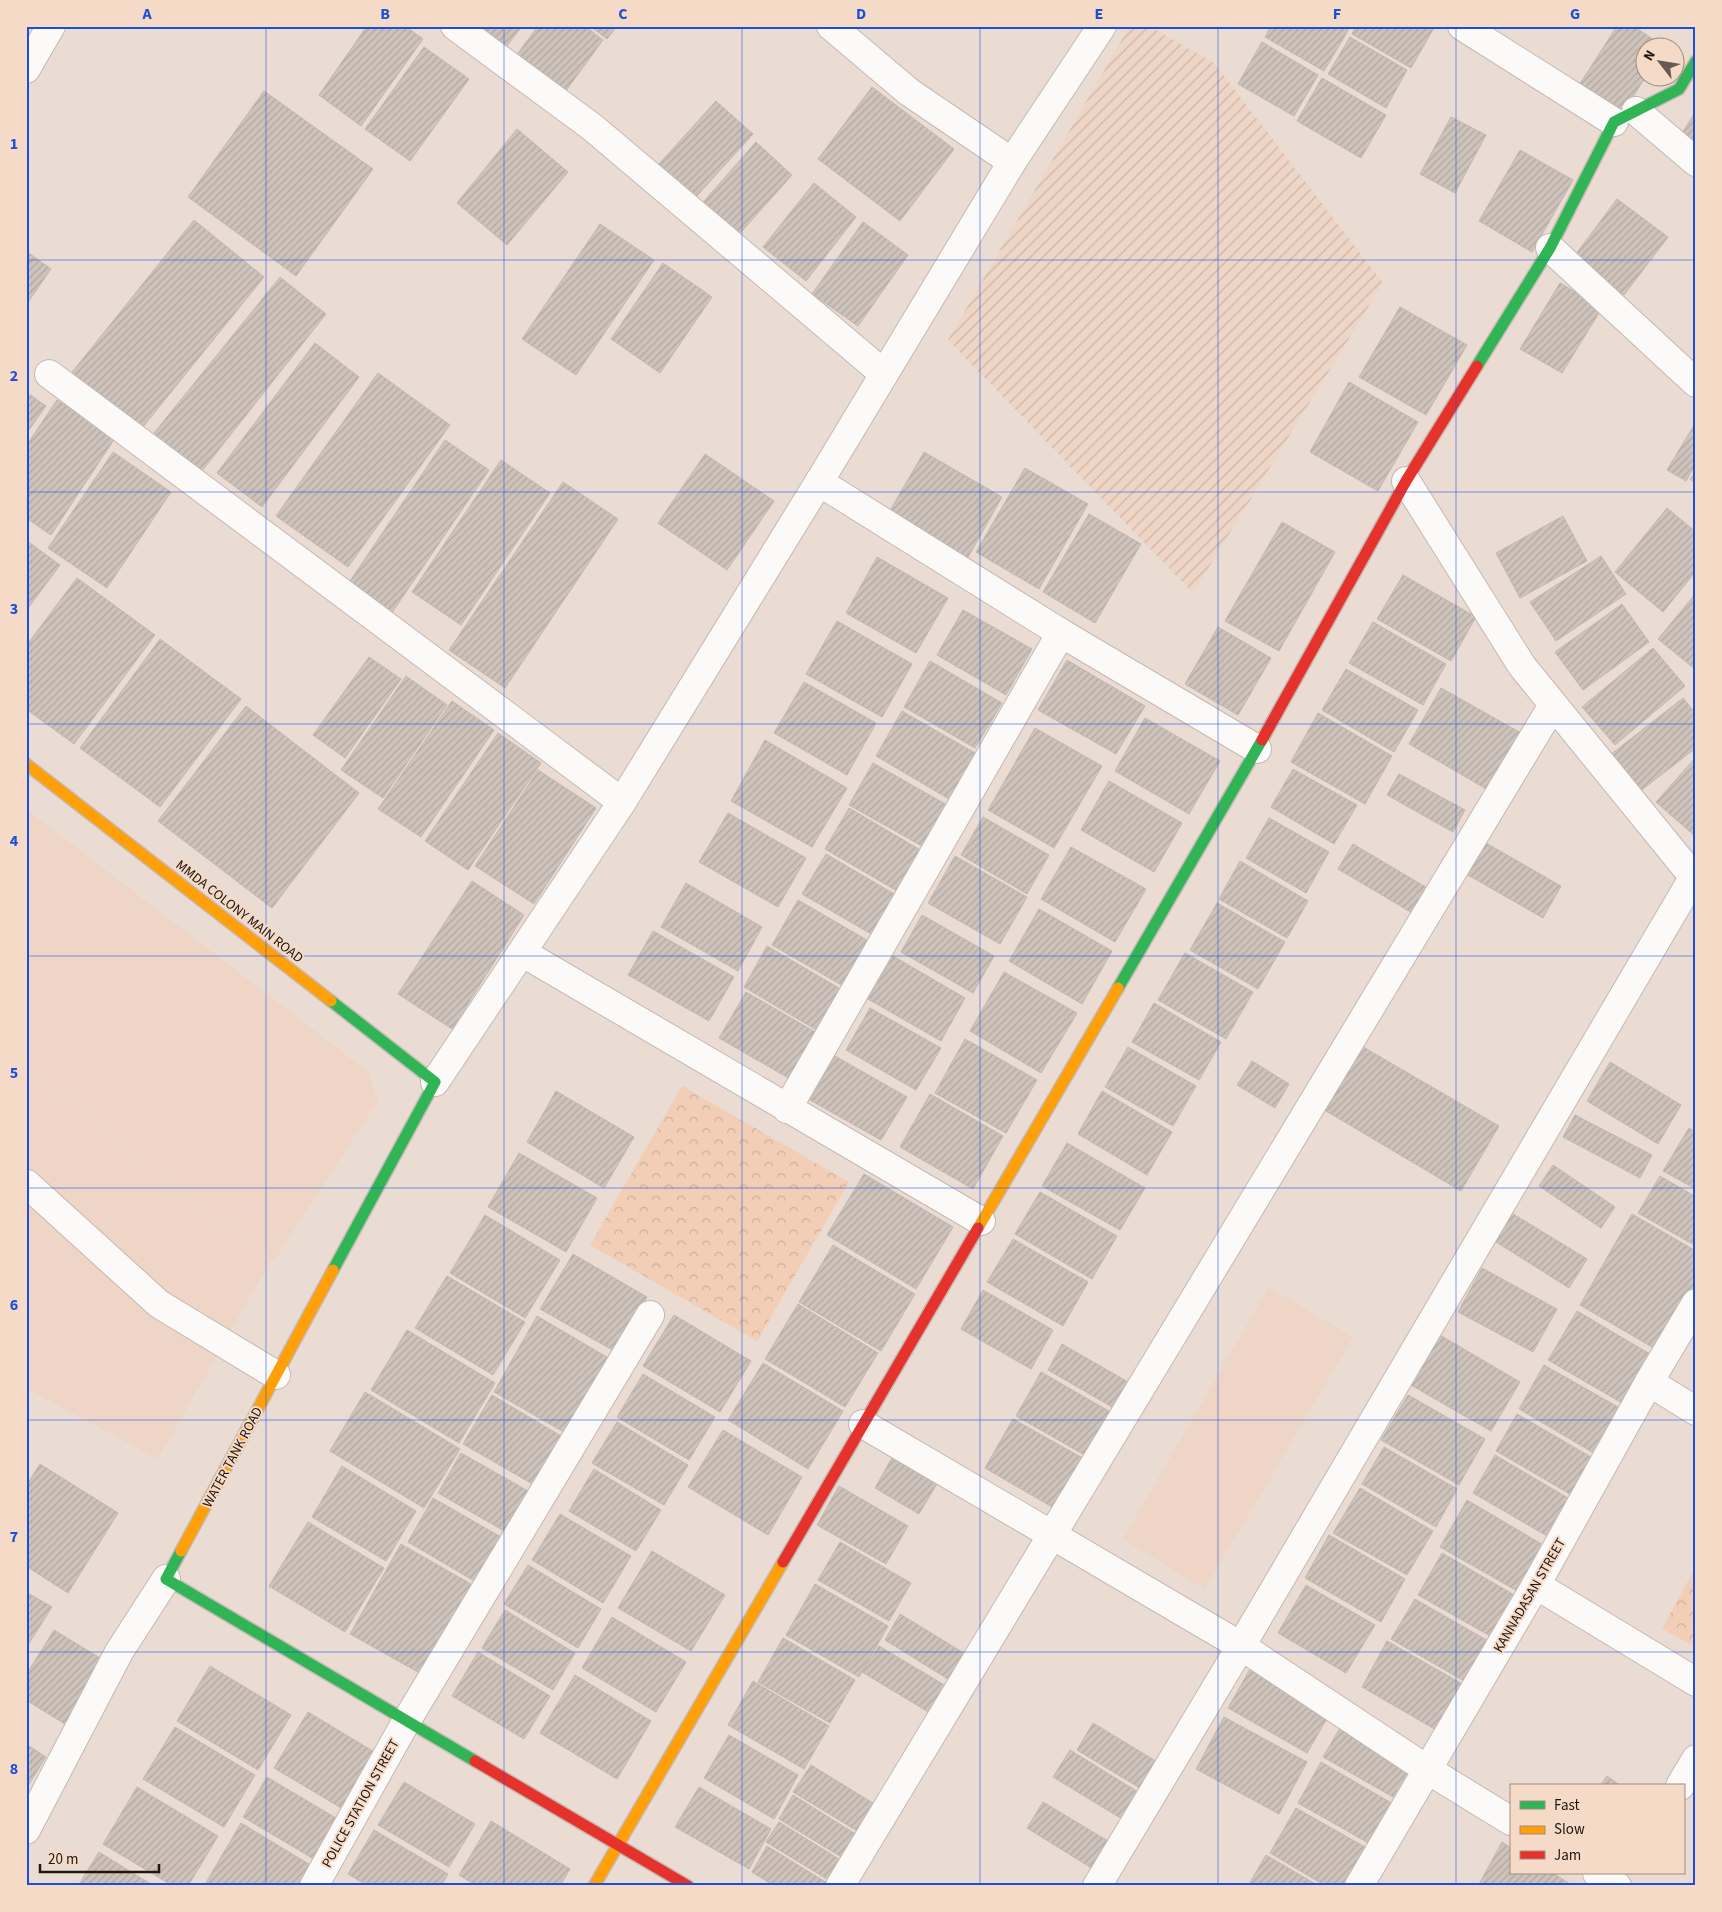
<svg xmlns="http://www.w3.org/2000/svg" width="1722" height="1912" font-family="'Source Sans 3',sans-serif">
<defs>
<pattern id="industrial-furrows" width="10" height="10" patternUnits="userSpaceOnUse" patternTransform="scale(1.25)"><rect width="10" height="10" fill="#eed5c5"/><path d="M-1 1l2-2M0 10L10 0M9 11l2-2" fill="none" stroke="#ccb6a8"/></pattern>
<pattern id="park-crowns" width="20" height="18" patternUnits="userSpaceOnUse" patternTransform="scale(1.25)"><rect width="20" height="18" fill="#f1ceb5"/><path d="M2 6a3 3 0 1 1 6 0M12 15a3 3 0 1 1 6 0" fill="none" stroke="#ceb09b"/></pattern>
<pattern id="building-hatch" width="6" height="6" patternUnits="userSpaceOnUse" patternTransform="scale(1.25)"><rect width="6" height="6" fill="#cec3bb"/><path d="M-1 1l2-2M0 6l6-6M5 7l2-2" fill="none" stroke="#b0a7a0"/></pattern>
</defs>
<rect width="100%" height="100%" fill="#eadcd2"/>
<g fill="#eed5c5">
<polygon points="26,809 367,1071 378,1100 274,1261 190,1199 26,1065"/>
<polygon points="26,1066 189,1199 271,1260 158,1459 26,1388"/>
<polygon points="1269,1287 1353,1337 1205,1589 1123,1539"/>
</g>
<polygon fill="url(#industrial-furrows)" points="1130,26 1149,26 1214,63 1383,283 1193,593 948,340"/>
<g fill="url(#park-crowns)">
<polygon points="682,1086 849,1182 757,1341 590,1245"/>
<polygon points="1696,1566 1696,1647 1662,1629"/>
</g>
<g fill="url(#building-hatch)" stroke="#c2b8b0">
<polygon points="367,26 405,26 423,39 361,126 319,95"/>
<polygon points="480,26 522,26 507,46"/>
<polygon points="538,26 585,26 603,40 562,96 513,60"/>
<polygon points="590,26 617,26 607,39"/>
<polygon points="1271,26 1344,26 1349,29 1324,71 1265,37"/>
<polygon points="1356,26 1435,26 1411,68 1352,34"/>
<polygon points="1617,26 1633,26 1665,47 1644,48 1645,78 1618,120 1574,93"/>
<polygon points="1350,37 1407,70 1386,108 1328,74"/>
<polygon points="1262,42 1318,75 1294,116 1238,84"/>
<polygon points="424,47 469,79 410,161 365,129"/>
<polygon points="1322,78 1386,115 1361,158 1297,121"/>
<polygon points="872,87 954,149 900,221 818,159"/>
<polygon points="264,91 373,169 296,276 188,197"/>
<polygon points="716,101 753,134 695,198 658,165"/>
<polygon points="1696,111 1696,152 1677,141"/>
<polygon points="1451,117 1486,135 1455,193 1420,174"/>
<polygon points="517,129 568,172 507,245 457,203"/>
<polygon points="756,142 792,175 734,240 698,208"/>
<polygon points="1520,150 1573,180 1532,252 1479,221"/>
<polygon points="814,183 856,217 806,281 763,247"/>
<polygon points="1617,199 1668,237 1624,295 1573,258"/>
<polygon points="194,220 264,277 134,438 65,381"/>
<polygon points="863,222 908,255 858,326 812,294"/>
<polygon points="600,224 654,260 576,375 522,339"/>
<polygon points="26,251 51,269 26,305"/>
<polygon points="663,263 712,297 660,373 611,339"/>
<polygon points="280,277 326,314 194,481 146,443"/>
<polygon points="1560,283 1602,308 1562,373 1520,349"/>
<polygon points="1400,307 1467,345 1426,415 1359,377"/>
<polygon points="315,343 359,377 262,507 217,473"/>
<polygon points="378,373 450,425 348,567 276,516"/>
<polygon points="1349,382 1418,422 1378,491 1310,452"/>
<polygon points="26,392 46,406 26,434"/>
<polygon points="57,400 115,438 51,535 26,518 26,446"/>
<polygon points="1696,422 1696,464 1686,481 1667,470"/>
<polygon points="445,440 489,470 391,614 348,584"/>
<polygon points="113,452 171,492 107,588 48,548"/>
<polygon points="924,452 1002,497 967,559 888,514"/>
<polygon points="705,454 774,501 727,570 658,523"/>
<polygon points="501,460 550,493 461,625 412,592"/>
<polygon points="1025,468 1088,504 1039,589 976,552"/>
<polygon points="1696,472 1696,484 1690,479"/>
<polygon points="563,482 618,519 505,688 449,650"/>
<polygon points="1667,508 1696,532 1696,571 1663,612 1615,572"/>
<polygon points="1089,514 1141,544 1095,623 1043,592"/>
<polygon points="1563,516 1587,561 1520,598 1496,553"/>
<polygon points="1282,522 1335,552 1279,651 1225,621"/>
<polygon points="26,540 60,565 26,611"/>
<polygon points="1601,556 1626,594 1556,641 1530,602"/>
<polygon points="877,557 948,598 916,653 846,613"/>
<polygon points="1403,575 1476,617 1451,661 1377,619"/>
<polygon points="77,578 155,635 74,744 26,709 26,646"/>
<polygon points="1696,593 1696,670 1658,639"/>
<polygon points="1622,604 1649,642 1583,690 1555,652"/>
<polygon points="963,610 1032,649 1006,695 937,655"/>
<polygon points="837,621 912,664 882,717 806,674"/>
<polygon points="1373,622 1446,664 1423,705 1349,663"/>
<polygon points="1218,627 1271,658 1238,715 1185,684"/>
<polygon points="160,639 241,699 160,807 80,748"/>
<polygon points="1653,648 1685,686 1615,745 1582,707"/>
<polygon points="369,657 401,679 345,758 313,735"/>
<polygon points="1067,660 1145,706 1116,754 1038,710"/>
<polygon points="930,661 1002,703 975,748 904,707"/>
<polygon points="1346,669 1418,710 1394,752 1322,710"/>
<polygon points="406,676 447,705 383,798 341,770"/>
<polygon points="804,682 876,723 847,775 774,733"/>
<polygon points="1441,688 1521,733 1488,790 1409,744"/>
<polygon points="1683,698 1696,714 1696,748 1639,792 1610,755"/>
<polygon points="452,701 494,730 421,837 378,809"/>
<polygon points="246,706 359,793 272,908 158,821"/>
<polygon points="902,711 975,753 949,799 876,756"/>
<polygon points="1318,713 1392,756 1365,804 1291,762"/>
<polygon points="1145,718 1220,761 1189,814 1115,771"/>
<polygon points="1035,728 1102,766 1054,848 988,810"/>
<polygon points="498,733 541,763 468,870 425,841"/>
<polygon points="765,740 847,788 812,847 731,801"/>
<polygon points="1696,757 1696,837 1656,802"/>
<polygon points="873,763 947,805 922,846 849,805"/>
<polygon points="1293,769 1357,805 1334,844 1271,807"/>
<polygon points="538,770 596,808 534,904 475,866"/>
<polygon points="1399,774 1465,810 1453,832 1387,795"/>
<polygon points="1109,781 1182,823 1154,872 1081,830"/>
<polygon points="849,808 922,851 899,892 825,849"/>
<polygon points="728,813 806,858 778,907 699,862"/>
<polygon points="983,817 1049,855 1027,894 961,855"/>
<polygon points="1269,818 1329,852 1306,893 1246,858"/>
<polygon points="1486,843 1561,886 1543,918 1468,875"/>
<polygon points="1353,844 1429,889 1414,914 1338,869"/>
<polygon points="1071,847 1146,889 1115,942 1041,899"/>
<polygon points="826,854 896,895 873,935 802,894"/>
<polygon points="955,856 1027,897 1000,944 928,903"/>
<polygon points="1240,861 1308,901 1287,938 1219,899"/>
<polygon points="472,881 524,915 452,1029 398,994"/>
<polygon points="686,883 762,927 738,971 661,927"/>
<polygon points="798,900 872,943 845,987 772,945"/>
<polygon points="1217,903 1285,942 1258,989 1190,950"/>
<polygon points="1039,909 1112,951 1082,1004 1009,961"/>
<polygon points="922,915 994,956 973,993 901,952"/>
<polygon points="653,931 734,977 709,1021 628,975"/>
<polygon points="767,946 844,991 820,1032 744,987"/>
<polygon points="1185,953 1253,992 1226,1039 1158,1000"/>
<polygon points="893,956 965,998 941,1041 868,999"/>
<polygon points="1004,972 1077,1013 1041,1073 970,1031"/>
<polygon points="746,992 817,1033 790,1079 719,1038"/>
<polygon points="1154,1003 1221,1042 1199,1080 1132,1042"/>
<polygon points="870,1008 941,1048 916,1090 846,1050"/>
<polygon points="965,1039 1037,1080 1006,1133 935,1093"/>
<polygon points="1358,1044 1499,1126 1461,1191 1321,1108"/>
<polygon points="1128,1047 1196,1086 1173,1126 1105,1087"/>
<polygon points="835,1056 907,1097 881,1140 810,1100"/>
<polygon points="1252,1061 1289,1084 1275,1108 1237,1085"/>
<polygon points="1610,1062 1681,1105 1658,1144 1587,1101"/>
<polygon points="556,1091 634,1137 604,1188 527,1142"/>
<polygon points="1102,1091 1172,1132 1147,1175 1078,1134"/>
<polygon points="930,1094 1003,1136 973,1189 900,1147"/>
<polygon points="1575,1115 1652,1155 1640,1178 1563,1137"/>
<polygon points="1689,1128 1696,1132 1696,1189 1663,1171"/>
<polygon points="1067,1143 1145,1188 1120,1230 1042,1186"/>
<polygon points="519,1153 597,1198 566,1252 488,1207"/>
<polygon points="1553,1165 1615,1207 1601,1228 1539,1186"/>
<polygon points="864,1174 953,1227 916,1289 827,1235"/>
<polygon points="1660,1176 1696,1197 1696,1246 1638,1213"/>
<polygon points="1040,1192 1117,1236 1092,1279 1015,1234"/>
<polygon points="1510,1212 1587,1259 1569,1288 1493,1240"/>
<polygon points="1632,1214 1696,1251 1696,1282 1657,1350 1580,1305"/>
<polygon points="485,1215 560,1260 525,1318 450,1273"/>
<polygon points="1013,1239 1088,1282 1063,1326 987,1282"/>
<polygon points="833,1245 915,1294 881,1351 799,1302"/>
<polygon points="573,1254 647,1297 616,1352 540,1309"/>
<polygon points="1482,1268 1557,1309 1533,1352 1458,1312"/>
<polygon points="447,1276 525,1322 493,1375 415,1328"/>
<polygon points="983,1290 1053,1330 1031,1369 961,1329"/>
<polygon points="798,1304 878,1353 845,1407 765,1359"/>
<polygon points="1577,1311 1650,1354 1622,1403 1548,1360"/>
<polygon points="674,1315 751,1361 720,1412 643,1366"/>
<polygon points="537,1316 612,1360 569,1435 494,1392"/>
<polygon points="407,1330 495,1383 459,1443 371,1390"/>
<polygon points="1438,1334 1520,1382 1491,1431 1409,1384"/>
<polygon points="1062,1344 1128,1382 1112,1407 1048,1370"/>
<polygon points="763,1363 843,1411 808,1469 728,1420"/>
<polygon points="1544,1365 1618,1407 1592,1452 1519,1409"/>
<polygon points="1041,1372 1114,1414 1090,1458 1016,1416"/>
<polygon points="643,1374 715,1417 689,1460 617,1417"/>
<polygon points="365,1392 460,1449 424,1508 330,1451"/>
<polygon points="492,1395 571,1442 543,1490 463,1444"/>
<polygon points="1408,1395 1485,1439 1459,1485 1381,1440"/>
<polygon points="1517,1414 1591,1457 1570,1494 1496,1451"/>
<polygon points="1013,1419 1088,1461 1059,1511 985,1468"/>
<polygon points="617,1422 688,1465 664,1505 592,1463"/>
<polygon points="723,1430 802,1477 768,1535 688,1487"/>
<polygon points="1384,1447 1457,1489 1436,1527 1362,1484"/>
<polygon points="461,1453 537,1496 513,1536 438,1493"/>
<polygon points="1495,1455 1568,1498 1547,1536 1473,1493"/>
<polygon points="893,1456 938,1482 919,1514 875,1488"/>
<polygon points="40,1464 118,1513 68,1593 26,1566 26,1486"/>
<polygon points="342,1466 416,1511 386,1561 312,1517"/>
<polygon points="594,1469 661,1510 636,1551 569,1511"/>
<polygon points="839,1486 908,1526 886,1564 817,1525"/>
<polygon points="1360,1488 1433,1531 1407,1575 1333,1533"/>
<polygon points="433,1498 508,1541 483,1586 408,1542"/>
<polygon points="1467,1500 1545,1546 1519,1592 1440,1547"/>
<polygon points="560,1514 631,1556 603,1603 532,1560"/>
<polygon points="308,1522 384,1568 345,1632 269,1586"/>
<polygon points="1329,1535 1405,1579 1381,1622 1305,1578"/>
<polygon points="840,1542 911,1583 889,1621 818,1580"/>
<polygon points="401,1544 476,1587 425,1676 350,1634"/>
<polygon points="652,1551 725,1595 691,1651 618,1608"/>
<polygon points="1442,1553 1516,1596 1492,1637 1418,1595"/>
<polygon points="528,1565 601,1609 578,1648 504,1604"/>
<polygon points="815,1584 888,1626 859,1677 786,1635"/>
<polygon points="1306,1585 1375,1625 1346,1673 1278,1633"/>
<polygon points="26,1592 52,1607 26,1648"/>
<polygon points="1415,1599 1490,1642 1466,1682 1391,1639"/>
<polygon points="505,1610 575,1653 553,1690 482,1648"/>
<polygon points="900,1614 972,1658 956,1684 885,1640"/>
<polygon points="612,1617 686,1662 656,1712 582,1668"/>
<polygon points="54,1630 105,1661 65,1724 26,1700 26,1675"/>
<polygon points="783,1638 855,1680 830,1723 758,1682"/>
<polygon points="1387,1641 1464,1685 1438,1731 1362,1687"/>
<polygon points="879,1646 951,1689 935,1716 862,1672"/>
<polygon points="478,1652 550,1696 524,1739 452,1696"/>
<polygon points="1254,1662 1333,1708 1307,1753 1228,1708"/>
<polygon points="210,1666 291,1715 258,1770 177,1721"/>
<polygon points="575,1675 651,1721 617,1779 540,1733"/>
<polygon points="753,1681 829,1726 804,1769 728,1725"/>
<polygon points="308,1712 381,1756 348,1812 274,1768"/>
<polygon points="1224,1717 1307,1762 1279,1814 1196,1769"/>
<polygon points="1093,1723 1164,1766 1148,1793 1077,1750"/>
<polygon points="175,1727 255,1775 224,1827 143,1779"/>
<polygon points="1340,1728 1410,1768 1393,1797 1323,1757"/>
<polygon points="729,1735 798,1775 774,1819 704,1778"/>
<polygon points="26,1744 46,1757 26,1789"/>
<polygon points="1070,1750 1143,1795 1127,1822 1053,1777"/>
<polygon points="1321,1762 1393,1804 1370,1844 1298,1803"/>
<polygon points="811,1765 881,1808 864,1835 793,1792"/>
<polygon points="1607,1776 1621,1786 1600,1786"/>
<polygon points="267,1777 341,1821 317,1861 243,1817"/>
<polygon points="404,1782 475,1824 449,1867 378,1825"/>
<polygon points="137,1787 218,1836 188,1886 173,1886 103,1844"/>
<polygon points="699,1787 771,1829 749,1869 675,1827"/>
<polygon points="793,1795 862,1838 848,1861 779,1819"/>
<polygon points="1043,1802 1118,1847 1101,1874 1027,1828"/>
<polygon points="1296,1808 1365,1847 1342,1886 1326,1886 1270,1853"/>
<polygon points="491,1821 570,1869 560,1886 477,1886 459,1875"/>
<polygon points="779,1822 847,1864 835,1884 766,1842"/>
<polygon points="241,1823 317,1869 307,1886 204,1886"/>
<polygon points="374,1830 448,1874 441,1886 368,1886 348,1874"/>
<polygon points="1502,1842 1511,1848 1511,1873 1553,1873 1573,1886 1478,1886"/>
<polygon points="767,1846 832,1886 774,1886 752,1872"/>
<polygon points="99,1852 154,1886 78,1886"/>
<polygon points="1266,1855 1319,1886 1248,1886"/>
</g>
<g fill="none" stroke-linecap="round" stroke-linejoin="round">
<g stroke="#c4b9b1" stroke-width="30">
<g id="street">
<polyline points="455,26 592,127 883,373"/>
<polyline points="831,26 909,92 1012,162"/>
<polyline points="1462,26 1614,122"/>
<polyline points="26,69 51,26"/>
<polyline points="1636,111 1696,162"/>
<polyline points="1550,248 1696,383"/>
<polyline points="49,374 622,802"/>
<polyline points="1406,481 1522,666 1696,880"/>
<polyline points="819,482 1061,633 1257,749"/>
<polyline points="523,953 981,1221"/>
<polyline points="435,1082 622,802 819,482 1012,162 1102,26"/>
<polyline points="787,1109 1061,633"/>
<polyline points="27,1184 159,1304 276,1375"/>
<polyline points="1649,1382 1696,1411"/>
<polyline points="863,1424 1241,1646 1428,1770 1511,1821"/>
<polyline points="1536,1585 1696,1682"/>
<polyline points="1680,1786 1696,1759"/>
<polyline points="26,1830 119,1652 166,1579"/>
<polyline points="1597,1873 1617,1886"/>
<polyline points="314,1886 407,1720 650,1315"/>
<polyline points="840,1886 1553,705"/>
<polyline points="1097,1886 1241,1646 1693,878"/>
<polyline points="1359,1886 1536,1585 1649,1382 1696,1303"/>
</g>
</g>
<g stroke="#c4b9b1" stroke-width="14">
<g id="fast">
<polyline points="1477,366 1550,248 1614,122 1679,89 1696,61"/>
<polyline points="1118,988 1262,740"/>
<polyline points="331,1001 435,1082 333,1270"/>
<polyline points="181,1551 166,1579 475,1761"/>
</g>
</g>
<g stroke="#c4b9b1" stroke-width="14">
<g id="slow">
<polyline points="26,764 331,1001"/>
<polyline points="978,1228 1118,988"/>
<polyline points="181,1551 333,1270"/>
<polyline points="594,1886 783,1562"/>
</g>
</g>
<g stroke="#c4b9b1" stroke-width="14">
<g id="jam">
<polyline points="1262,740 1406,481 1477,366"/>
<polyline points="783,1562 978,1228"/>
<polyline points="475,1761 688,1886"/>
</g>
</g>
<use href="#street" stroke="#fcfaf8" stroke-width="28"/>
<use href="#fast" stroke="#30b455" stroke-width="11"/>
<use href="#slow" stroke="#ff9f0a" stroke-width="11"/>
<use href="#jam" stroke="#e5322d" stroke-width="11"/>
</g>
<path fill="none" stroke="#1d4ed8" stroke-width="1" stroke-opacity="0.55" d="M266 26V1886M504 26V1886M742 26V1886M980 26V1886M1218 26V1886M1456 26V1886M26 260H1696M26 492H1696M26 724H1696M26 956H1696M26 1188H1696M26 1420H1696M26 1652H1696"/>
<g text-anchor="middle" stroke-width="4" stroke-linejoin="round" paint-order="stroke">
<g font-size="14" fill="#1f1610" stroke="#f5dac8">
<text transform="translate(240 911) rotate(38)" y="5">MMDA COLONY MAIN ROAD</text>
<text transform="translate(232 1457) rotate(-62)" y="5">WATER TANK ROAD</text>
<text transform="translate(1529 1595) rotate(-60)" y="5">KANNADASAN STREET</text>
<text transform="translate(360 1803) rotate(-61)" y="5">POLICE STATION STREET</text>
</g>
</g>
<rect width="1722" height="1912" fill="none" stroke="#f5dac8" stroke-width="55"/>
<rect x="1510" y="1784" width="175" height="90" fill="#f5dac8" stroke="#9f8c7e"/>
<rect x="1520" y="1801" width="25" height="8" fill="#30b455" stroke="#9f8c7e"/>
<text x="1554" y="1810" font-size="15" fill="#1f1610">Fast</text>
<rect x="1520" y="1826" width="25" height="8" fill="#ff9f0a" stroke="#9f8c7e"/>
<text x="1554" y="1834" font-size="15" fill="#1f1610">Slow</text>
<rect x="1520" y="1851" width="25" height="8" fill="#e5322d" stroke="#9f8c7e"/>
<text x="1554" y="1860" font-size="15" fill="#1f1610">Jam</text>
<g transform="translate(1660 62) rotate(301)"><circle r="24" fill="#f5dac8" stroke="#9f8c7e"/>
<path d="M0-4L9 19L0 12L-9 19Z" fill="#665b54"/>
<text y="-8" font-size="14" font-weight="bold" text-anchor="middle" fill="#1f1610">N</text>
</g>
<path d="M40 1864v8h119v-8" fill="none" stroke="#1f1610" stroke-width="2.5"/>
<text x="48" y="1864" font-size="15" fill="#1f1610" stroke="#f5dac8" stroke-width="4" paint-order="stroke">20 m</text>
<rect x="28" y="28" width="1666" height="1856" fill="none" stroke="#1d4ed8" stroke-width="2"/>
<g font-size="16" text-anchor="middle" font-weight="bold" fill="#1d4ed8">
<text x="147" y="19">A</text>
<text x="385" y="19">B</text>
<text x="623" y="19">C</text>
<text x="861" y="19">D</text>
<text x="1099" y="19">E</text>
<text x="1337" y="19">F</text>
<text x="1575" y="19">G</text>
<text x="14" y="149">1</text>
<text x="14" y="381">2</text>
<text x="14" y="614">3</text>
<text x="14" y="846">4</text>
<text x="14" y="1078">5</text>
<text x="14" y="1310">6</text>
<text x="14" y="1542">7</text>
<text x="14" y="1774">8</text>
</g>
</svg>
